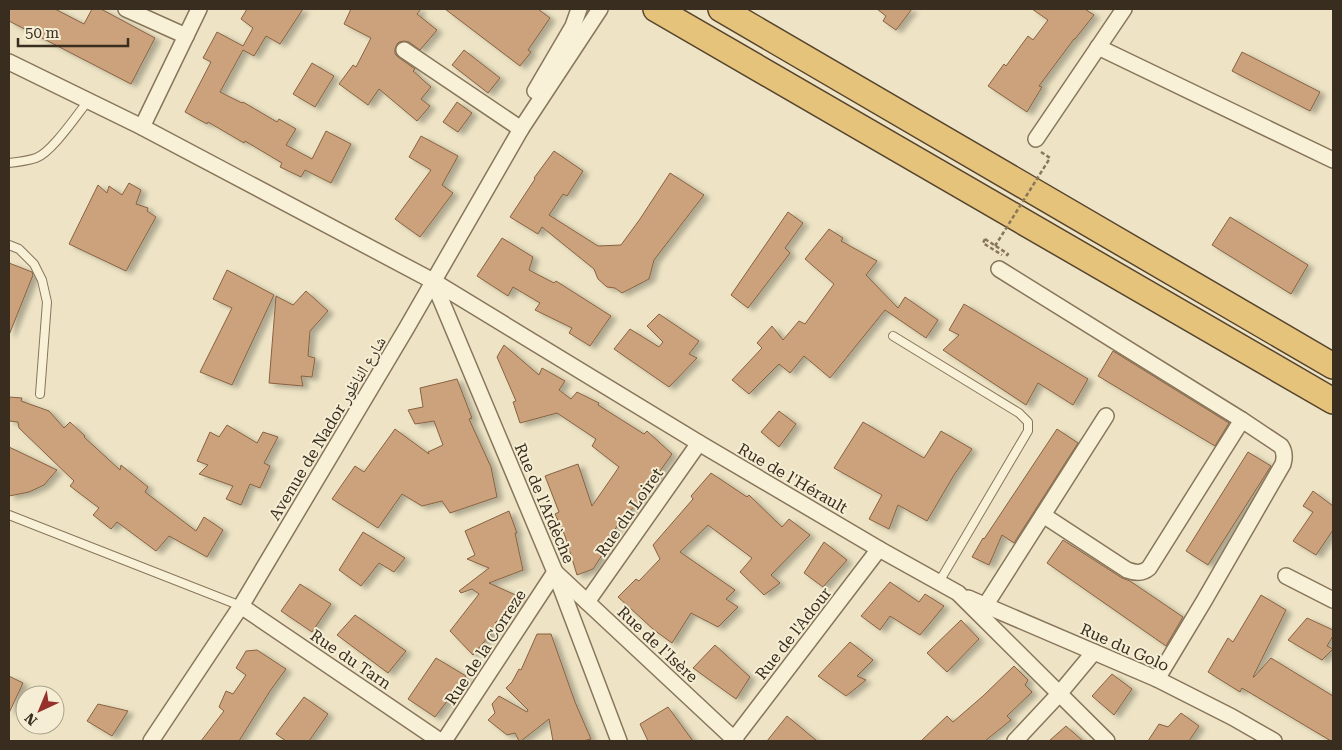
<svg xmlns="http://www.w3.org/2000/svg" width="1342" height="750" font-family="'Roboto Serif','Noto Naskh Arabic',serif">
<defs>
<filter id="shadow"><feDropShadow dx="5.5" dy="3" stdDeviation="2.5" flood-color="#0004"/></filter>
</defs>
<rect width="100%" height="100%" fill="#eee4c5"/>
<g fill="#cba27b" stroke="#876241" filter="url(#shadow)">
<polygon points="9,9 55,9 84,24 92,9 101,9 155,38 131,84 9,21"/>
<polygon points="247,9 303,9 280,44 266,36 254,56 243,50 220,92 242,103 243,102 277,122 279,119 296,129 286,145 312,159 326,131 351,144 331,183 305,170 301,177 280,167 282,163 245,141 244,143 208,122 207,124 185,112 211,62 203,58 217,32 243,46 253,28 241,19"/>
<polygon points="351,9 421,9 417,14 437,30 420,50 409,42 404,41 399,42 397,44 395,49 395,54 398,57 415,69 413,71 431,87 421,99 430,106 417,121 379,89 368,105 339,84 353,65 356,67 371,38 344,24"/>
<polygon points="445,9 538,9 550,18 528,50 531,52 520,66"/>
<polygon points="877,9 912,9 896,30 883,21 886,16"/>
<polygon points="1032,9 1085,9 1094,15 1075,39 1074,39 1039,86 1042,87 1027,112 988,86 1004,64 1006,66 1028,36 1033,40 1048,20"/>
<polygon points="464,50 500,78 488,93 452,65"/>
<polygon points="1242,52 1320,92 1310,111 1232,71"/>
<polygon points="312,63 334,76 315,107 293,94"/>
<polygon points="457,102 472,113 458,132 443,122"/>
<polygon points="421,136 458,156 442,185 453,193 420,237 395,219 431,170 409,157"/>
<polygon points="554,151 583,171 567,196 563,194 549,215 598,246 621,245 640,219 670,173 704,195 654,260 649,279 622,293 615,288 607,287 598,279 594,269 542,227 538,234 510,217 535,179 534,178"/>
<polygon points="129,183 141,190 136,204 148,208 147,211 156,217 126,271 69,244 98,185 107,193 109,186 122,195"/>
<polygon points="788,212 803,223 785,248 790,253 748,308 731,295"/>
<polygon points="1230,217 1308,265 1291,294 1212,245"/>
<polygon points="829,229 843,238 841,241 877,261 866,275 898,308 905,297 938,320 926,338 885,310 830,378 804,356 790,373 779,364 749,394 732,380 762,348 757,343 772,326 783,340 799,321 805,324 834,284 805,259"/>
<polygon points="502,238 533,257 529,270 554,283 556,281 611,316 590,346 569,333 572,328 535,310 540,303 513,287 508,296 477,276"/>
<polygon points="9,263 32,272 33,275 9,335"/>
<polygon points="227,270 274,295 232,385 200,372 232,308 213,299"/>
<polygon points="306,291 328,311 310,331 308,356 315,358 312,377 301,376 303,386 269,383 276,296 293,305"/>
<polygon points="964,304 1088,379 1073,405 1038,383 1026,405 943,350 959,335 949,330"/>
<polygon points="659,314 699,341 689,354 697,358 669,387 614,349 630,329 659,347 663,342 647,326"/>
<polygon points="504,345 539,375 542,368 565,381 559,390 571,399 577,392 599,403 598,405 644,434 647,431 672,454 641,498 605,541 608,546 593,569 577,575 565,536 555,514 559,512 545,476 578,464 592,506 619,467 592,446 596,439 557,413 520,423 513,402 516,401 497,357"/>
<polygon points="1113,351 1229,423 1215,446 1098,376"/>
<polygon points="457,379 472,418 469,419 491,467 497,497 450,513 442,501 422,506 402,494 378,528 332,499 355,466 364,472 395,429 429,454 428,452 443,445 434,421 415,424 408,410 423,407 420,388"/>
<polygon points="9,397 22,398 21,401 49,411 64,428 70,422 85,436 84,437 120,470 121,465 148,487 145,492 196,531 204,517 223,530 207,557 169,536 156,551 117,522 111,529 93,515 99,508 70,486 74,481 19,428 18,422 9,421"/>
<polygon points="779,411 796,424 779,447 761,432"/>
<polygon points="863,422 924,458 941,431 972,449 954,475 927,521 898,505 889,529 869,519 882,495 834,468"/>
<polygon points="227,425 257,443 263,432 278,437 264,463 270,466 260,488 250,484 241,505 226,499 233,486 199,474 208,465 197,461 210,432 219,437"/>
<polygon points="1057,429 1078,443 1014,543 1002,535 989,565 972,557 983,538 984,539"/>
<polygon points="9,447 57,470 44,485 29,492 9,496"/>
<polygon points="1248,452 1271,466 1208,565 1186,551"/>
<polygon points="711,473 747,497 749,495 782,527 789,519 810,535 771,575 780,583 764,595 740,572 752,558 708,525 680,552 735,590 726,599 738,607 718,627 691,613 672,643 654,630 618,597 636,579 639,581 660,559 653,545 693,499 691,496"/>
<polygon points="1313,491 1333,506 1333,530 1316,555 1293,541 1313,512 1303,506"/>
<polygon points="509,511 517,533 515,533 523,570 489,583 520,597 495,623 498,625 473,655 450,631 479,594 472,589 461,593 459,591 489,568 467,559 475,555 465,531"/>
<polygon points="363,532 405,558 394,572 379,563 361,586 339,570"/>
<polygon points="1063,540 1122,578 1130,581 1183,617 1166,646 1047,563"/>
<polygon points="824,542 847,560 823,587 804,573"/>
<polygon points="890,582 919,602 925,594 944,606 920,635 890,616 880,630 861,616"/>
<polygon points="300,584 331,604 312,632 281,611"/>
<polygon points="1261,595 1286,610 1253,677 1254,677 1271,658 1333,696 1333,741 1331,741 1242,688 1240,692 1208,672 1228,638 1233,642"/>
<polygon points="355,615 406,651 388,673 337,635"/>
<polygon points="1307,618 1333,630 1333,636 1327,646 1333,649 1322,660 1288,640"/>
<polygon points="961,620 979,639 947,672 927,653"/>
<polygon points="537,634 551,634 575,702 591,739 583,741 553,741 549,719 521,741 519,741 515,733 507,735 488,720 495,713 492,704 499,696 527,712 528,710 506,688 512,682 519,669 521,670"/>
<polygon points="850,642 873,660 857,676 866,680 846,696 818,676"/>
<polygon points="715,645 750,677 736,699 693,668"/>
<polygon points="257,650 286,669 270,691 239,741 201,741 224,711 219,707 226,691 233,694 246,675 236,668 246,651"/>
<polygon points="436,658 466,676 435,717 408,699"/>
<polygon points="1014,666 1028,680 1025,685 1032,692 1007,716 1011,720 985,741 921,741 947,716 953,722 983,696"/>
<polygon points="1112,674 1132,689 1114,715 1092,696"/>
<polygon points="9,676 23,683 9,713"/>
<polygon points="304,697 328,714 309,741 286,741 276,734"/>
<polygon points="98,704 128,711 112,736 87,721"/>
<polygon points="668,707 693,741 648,741 640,724"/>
<polygon points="1181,713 1199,726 1189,741 1148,741 1159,724 1168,727"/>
<polygon points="787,716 817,741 767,741"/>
<polygon points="1066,726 1083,741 1049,741"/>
</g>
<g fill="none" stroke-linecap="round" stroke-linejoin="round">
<g stroke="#88765b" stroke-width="10">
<g id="service">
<path d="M9 163C18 162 27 161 36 158 52 152 76 116 88 101"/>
<polyline points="9,245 19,249 34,264 42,280 47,302 40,394"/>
<polyline points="893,336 1019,413 1028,422 1028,431 939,582"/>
<polyline points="9,515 241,606"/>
</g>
</g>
<g stroke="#88765b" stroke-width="18">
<g id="minor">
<polyline points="126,9 186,36"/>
<polyline points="1098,47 1333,160"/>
<polyline points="404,50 521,129"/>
<polyline points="9,62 142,127 433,281 699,443 879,549 958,593 1107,741"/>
<polyline points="535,91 573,26 579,9"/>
<polyline points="142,127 199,9"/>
<polyline points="1036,139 1124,9"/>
<path d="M999 269 1242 420 1281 446C1285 452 1285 457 1283 464L1204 601 1157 679"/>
<polyline points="433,281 555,572 619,741"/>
<path d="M1043 515 1127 570C1135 573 1142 574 1149 568L1242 420"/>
<polyline points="1286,576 1333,600"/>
<polyline points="968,598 1157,679 1232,717 1274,741"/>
<polyline points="587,602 699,443"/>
<polyline points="241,606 440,741"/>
<polyline points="985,606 1106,416"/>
<polyline points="734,739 879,549"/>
<polyline points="151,741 241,606 406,329 521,129 600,9"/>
<polyline points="444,741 555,572 736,741"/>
<polyline points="1015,741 1059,694 1094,652"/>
</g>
</g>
<g stroke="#56442f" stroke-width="28">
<g id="trunk">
<polyline points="656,9 1333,401"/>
<polyline points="721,9 1333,366"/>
</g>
</g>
<g stroke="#88765b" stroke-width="2.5" stroke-dasharray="4 2.5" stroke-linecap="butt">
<polyline points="1041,152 1050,158"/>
<polyline points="985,239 1008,254 1006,256"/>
<polyline points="985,239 983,243 1002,255"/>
</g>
<use href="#service" stroke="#f8f1d8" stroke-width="8"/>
<use href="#minor" stroke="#f8f1d8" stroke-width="15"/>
<use href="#trunk" stroke="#e6c37a" stroke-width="25"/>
<polyline stroke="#88765b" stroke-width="2.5" stroke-dasharray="4 2.5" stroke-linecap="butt" points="995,246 1050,158"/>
</g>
<g text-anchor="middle" stroke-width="4" stroke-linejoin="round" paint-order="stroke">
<g font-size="16" fill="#392d1f" stroke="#f5eed4">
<text transform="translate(327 428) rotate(-59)" y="6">Avenue de Nador شارع الناظور</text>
<text transform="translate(793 478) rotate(30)" y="6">Rue de l'Hérault</text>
<text transform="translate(545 503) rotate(67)" y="6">Rue de l'Ardèche</text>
<text transform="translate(629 512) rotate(-55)" y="6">Rue du Loiret</text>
<text transform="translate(793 633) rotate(-52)" y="6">Rue de l'Adour</text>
<text transform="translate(658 644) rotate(43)" y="6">Rue de l'Isère</text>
<text transform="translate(485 647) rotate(-57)" y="6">Rue de la Correze</text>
<text transform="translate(1125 647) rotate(24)" y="6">Rue du Golo</text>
<text transform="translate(351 659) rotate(34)" y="6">Rue du Tarn</text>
</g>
</g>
<rect width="1342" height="750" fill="none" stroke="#392d1f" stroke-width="20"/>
<g transform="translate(40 710) rotate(224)"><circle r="24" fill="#f5eed4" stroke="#aaa18c"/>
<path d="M0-4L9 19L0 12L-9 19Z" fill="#96322c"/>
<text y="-8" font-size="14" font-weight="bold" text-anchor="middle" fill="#392d1f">N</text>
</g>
<path d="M18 38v8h110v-8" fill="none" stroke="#392d1f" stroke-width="2.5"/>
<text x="25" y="38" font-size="15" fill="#392d1f" stroke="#f5eed4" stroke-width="4" paint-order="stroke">50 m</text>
</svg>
